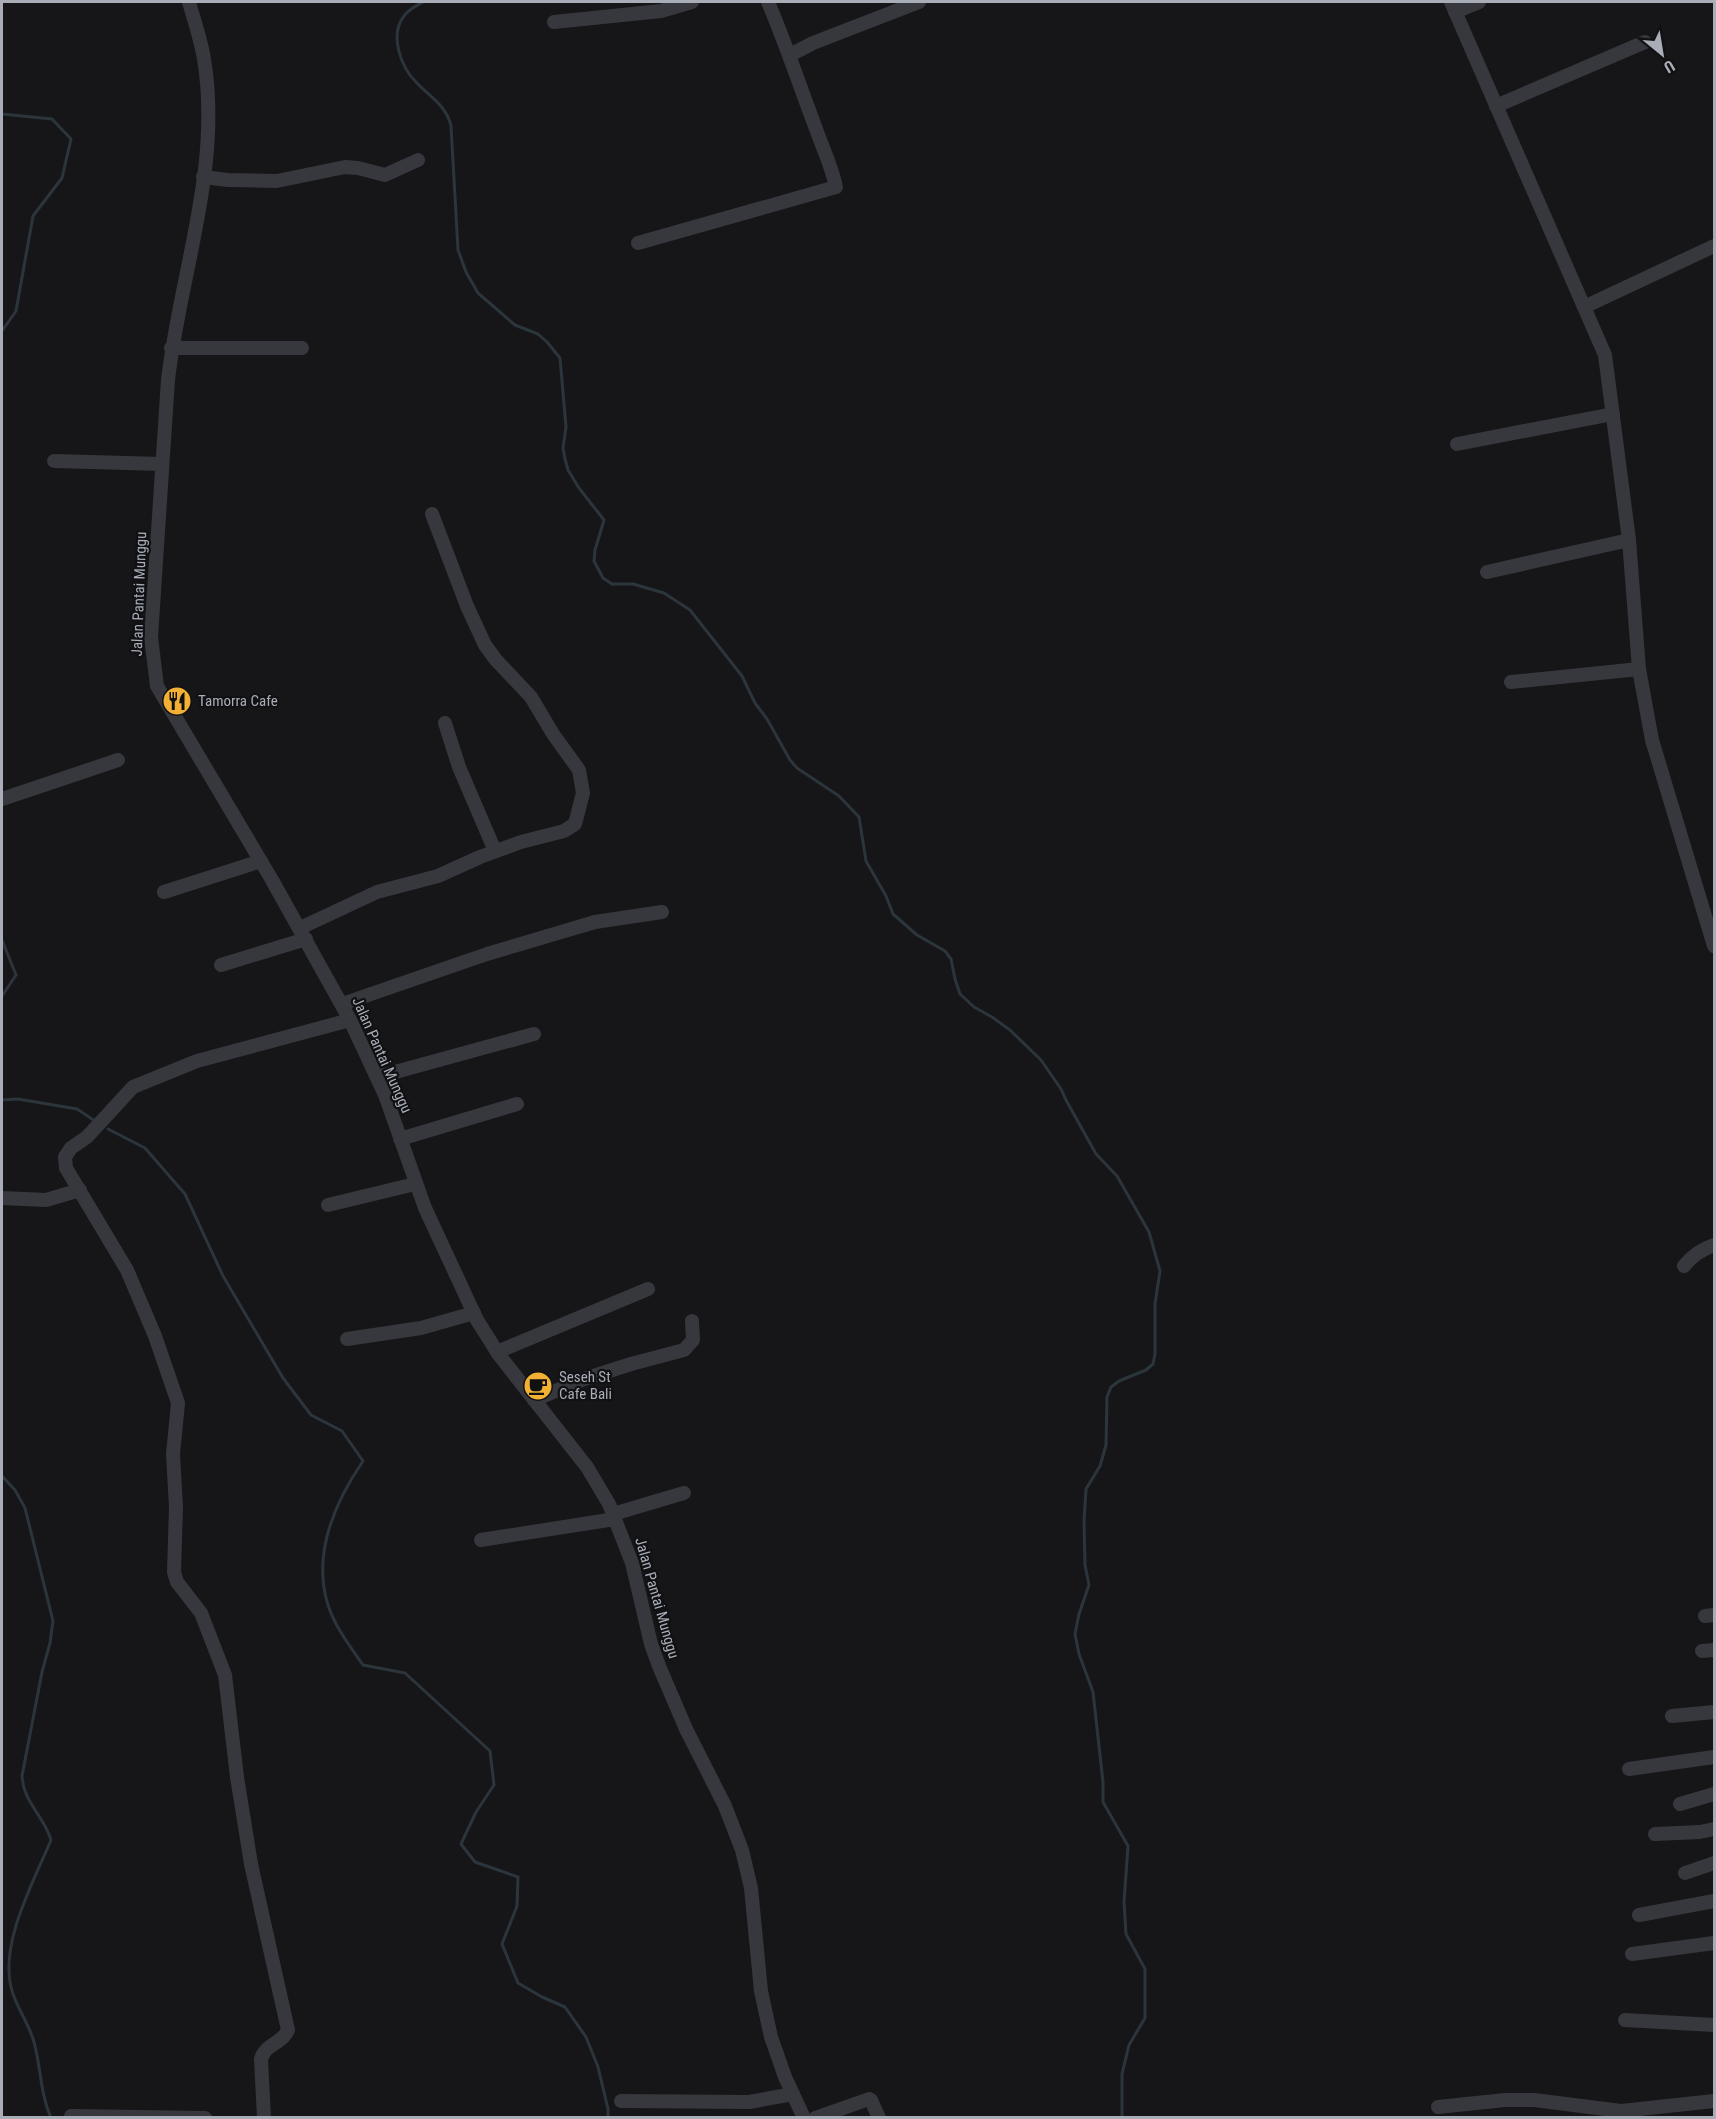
<svg xmlns="http://www.w3.org/2000/svg" width="1716" height="2119" font-family="'Roboto Condensed',sans-serif">
<rect width="100%" height="100%" fill="#161618"/>
<g fill="none" stroke-linecap="round" stroke-linejoin="round">
<g stroke="#2c353c" stroke-width="3">
<path d="M423 2C416 6 409 9 404 16 389 35 401 68 417 83 431 98 446 105 451 126L458 250 466 272 478 293 515 325 538 334 547 342 560 358 566 427 563 448 565 459 568 470 579 488 604 520 595 550 594 561 603 578 612 584H633L664 593 690 610 742 676 755 703 767 719 790 760 797 768 839 796 859 817 866 861 886 896 893 914 917 935 945 951 951 959 955 979 960 994 974 1007 992 1017 1010 1030 1041 1060 1061 1089 1066 1100 1096 1154 1117 1176 1149 1232 1160 1271 1155 1304V1354L1153 1364 1146 1370 1119 1381 1111 1387 1107 1397 1106 1445 1100 1466 1086 1489 1084 1521 1085 1565 1089 1585 1079 1614 1075 1634 1079 1654 1093 1692 1103 1782V1802L1128 1846 1124 1902 1126 1934 1145 1969V2018L1129 2045 1122 2074V2118"/>
<polyline points="2,114 52,119 71,139 62,178 33,216 16,311 2,331"/>
<polyline points="2,940 16,975 2,996"/>
<polyline points="2,1100 18,1099 77,1109 95,1121"/>
<path d="M108 1129 145 1148 185 1194 223 1276 283 1378 311 1415 342 1431 363 1461C335 1502 312 1554 328 1605 335 1627 350 1646 363 1665L405 1673 490 1751 494 1785 476 1812 461 1844 475 1862 518 1877 517 1906 502 1944 518 1983 542 1997 565 2007 586 2037 598 2067 608 2109V2118"/>
<path d="M2 1476 15 1490 25 1508 53 1621 50 1643 42 1672 22 1776C23 1802 44 1816 51 1840 34 1881 0 1942 11 1987 15 2006 29 2023 34 2042 41 2067 40 2093 51 2118"/>
</g>
<g stroke="#37383d" stroke-width="14">
<path d="M189 2C194 20 201 40 204 59 222 167 180 274 168 380L151 637 157 686 272 880 350 1020 385 1095 425 1208 477 1320 499 1355 587 1467 609 1504 632 1563 651 1644 659 1666 686 1729 725 1806 742 1850 751 1888 761 1991 771 2037 785 2077 804 2118"/>
<polyline points="1451,2 1605,355 1629,540 1639,669 1652,740 1714,946"/>
<polyline points="1455,12 1479,2"/>
<polyline points="554,22 661,11 692,2"/>
<polyline points="790,55 813,43 919,2"/>
<polyline points="1496,106 1645,42"/>
<polyline points="203,177 228,180 277,181 345,167 358,168 385,175 418,160"/>
<path d="M638 243 836 187C832 167 823 149 816 129 800 87 786 44 768 2"/>
<polyline points="1584,307 1714,246"/>
<polyline points="171,348 302,348"/>
<polyline points="1457,444 1613,414"/>
<polyline points="54,461 162,464"/>
<polyline points="1487,572 1629,540"/>
<polyline points="1511,682 1639,669"/>
<polyline points="445,723 459,767 495,851"/>
<polyline points="2,799 118,760"/>
<polyline points="164,892 261,861"/>
<polyline points="300,928 377,892 438,876 480,857 521,842 564,831 575,824 583,793 579,770 553,734 531,697 496,660 485,645 467,606 432,514"/>
<polyline points="221,965 306,939"/>
<polyline points="342,1004 487,954 595,922 662,912"/>
<polyline points="377,1077 534,1034"/>
<polyline points="400,1139 517,1104"/>
<polyline points="2,1198 46,1200 80,1190"/>
<polyline points="328,1205 415,1184"/>
<path d="M1684 1266C1693 1255 1701 1250 1714 1245"/>
<polyline points="347,1339 421,1328 474,1313"/>
<polyline points="497,1352 648,1289"/>
<polyline points="534,1400 584,1379 631,1364 684,1350 693,1340 692,1321"/>
<polyline points="613,1514 684,1493"/>
<polyline points="481,1540 615,1519"/>
<polyline points="1705,1616 1714,1615"/>
<polyline points="1702,1651 1714,1650"/>
<polyline points="1672,1716 1714,1712"/>
<polyline points="1629,1769 1714,1757"/>
<polyline points="1680,1804 1714,1794"/>
<polyline points="1655,1834 1700,1832 1714,1829"/>
<polyline points="1685,1873 1714,1863"/>
<polyline points="1639,1915 1714,1901"/>
<polyline points="1632,1954 1714,1943"/>
<polyline points="1625,2020 1714,2025"/>
<polyline points="621,2101 749,2102 793,2094"/>
<polyline points="1438,2107 1505,2100 1534,2100 1621,2111 1714,2101"/>
<polyline points="71,2116 205,2118"/>
<path d="M264 2118 261 2059C265 2044 283 2043 288 2030L251 1864 237 1777 225 1675 201 1613 177 1582 174 1572 176 1507 173 1454 178 1403 155 1336 127 1270 66 1168 65 1157 71 1148 87 1137 133 1087 197 1061 350 1020"/>
<polyline points="815,2118 869,2099 871,2100 879,2118"/>
</g>
</g>
<defs>
<g id="restaurant-disc" transform="scale(1.5)"><circle r="9.5" fill="#f2b134" stroke="#111113"/><path d="M-5-6h1v4h1v-4h1v4h1v-4h1v5L-1.5 .5V6h-2V.5L-5-1ZM5-6V6H3V1.5H1.5Q1.5-4 5-6Z" fill="#111"/></g>
<g id="cafe-disc" transform="scale(1.5)"><circle r="9.5" fill="#f2b134" stroke="#111113"/><path d="M-5.5-4.5H6V0H3Q3 3.5 0 3.5H-2.5Q-5.5 3.5-5.5 0ZM3-3.2v2h1.7v-2ZM-6 4.5H4V6H-6Z" fill="#111"/></g>
</defs>
<g fill-rule="evenodd">
<use href="#restaurant-disc" x="177" y="701"/>
<use href="#cafe-disc" x="538" y="1386"/>
</g>
<g text-anchor="middle" stroke-width="4.5" stroke-linejoin="round" paint-order="stroke">
<g font-size="15" fill="#a8adb8" stroke="#111113">
<text transform="translate(139 594) rotate(-88)" y="5">Jalan Pantai Munggu</text>
<text transform="translate(382 1055) rotate(66)" y="5">Jalan Pantai Munggu</text>
<text transform="translate(657 1598) rotate(74)" y="5">Jalan Pantai Munggu</text>
</g>
<g font-size="15" fill="#a8adb8" stroke="#111113" text-anchor="start">
<text x="198" y="706">Tamorra Cafe</text>
<text x="559" y="1382">Seseh St<tspan x="559" dy="17">Cafe Bali</tspan></text>
</g>
</g>
<rect width="1716" height="2119" fill="none" stroke="#a8adb8" stroke-width="6"/>
<g transform="translate(1662 54) rotate(150)" stroke="#111113" stroke-width="4.5" paint-order="stroke">
<path d="M0-4.5L10 22L0 15L-10 22Z" fill="#a8adb8"/>
<text y="-9" font-size="16" font-weight="bold" text-anchor="middle" fill="#a8adb8">U</text>
</g>
</svg>
